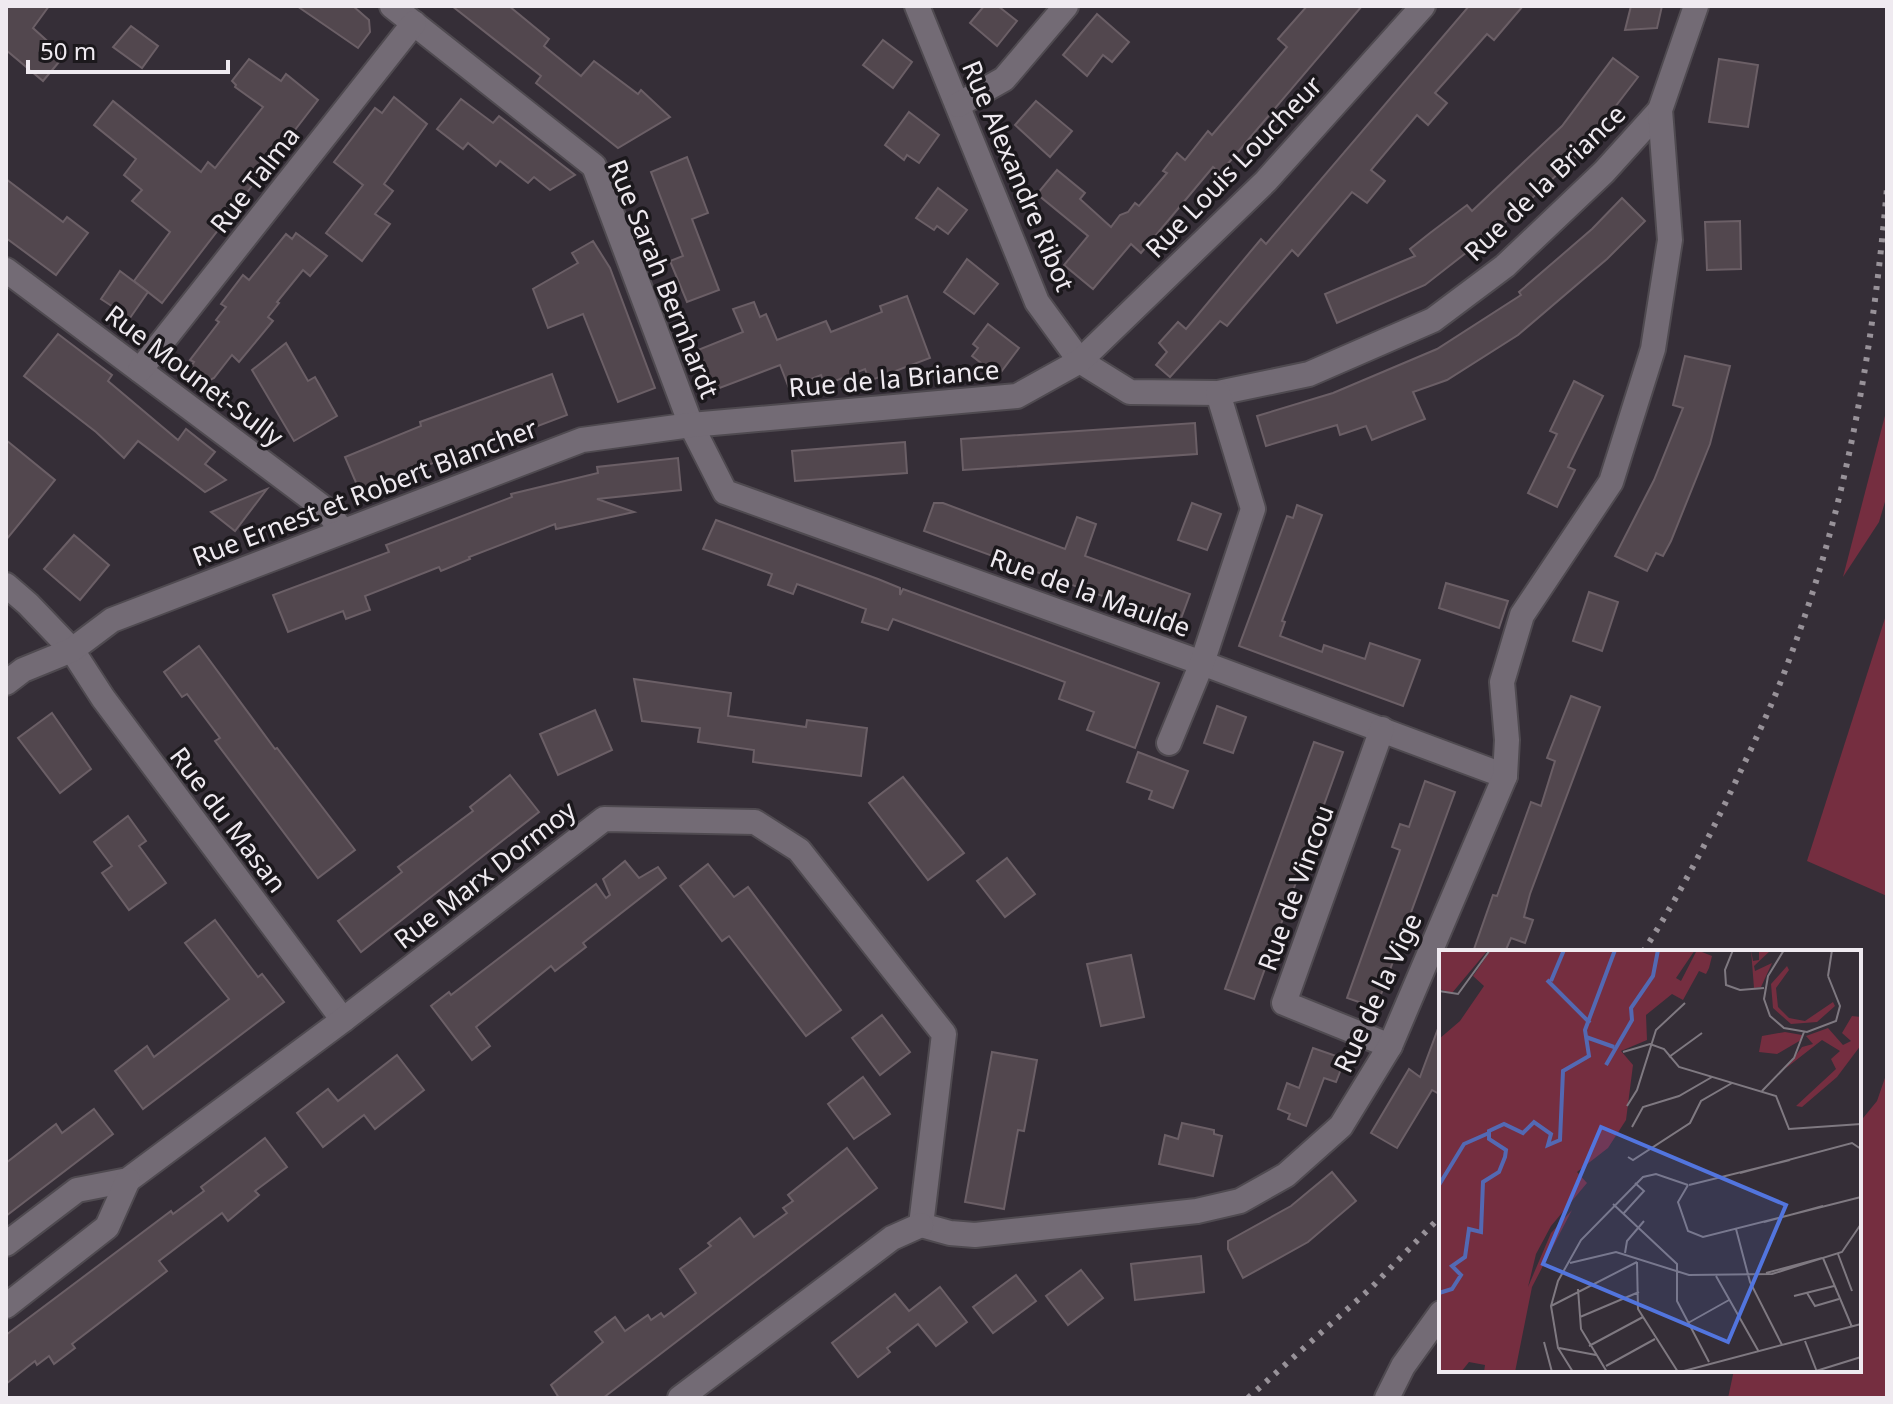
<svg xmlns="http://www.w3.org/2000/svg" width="1893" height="1404" font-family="'Noto Sans',sans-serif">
<rect width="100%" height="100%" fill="#352e37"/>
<g fill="#752e40">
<polygon points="1887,408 1887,495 1879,522 1843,577"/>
<polygon points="1887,612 1887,896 1807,861"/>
<polygon points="1887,1072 1887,1398 1728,1398 1734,1370 1859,1370 1859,1123 1877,1101"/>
</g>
<g fill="#52474e" stroke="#6b5f66" stroke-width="2">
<polygon points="6,6 49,6 33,28 64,56 43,81 6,50"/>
<polygon points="297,6 353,6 369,20 370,32 358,48"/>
<polygon points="452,6 509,6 549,39 544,46 581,76 594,61 638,94 641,90 670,117 618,148 536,83 541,76"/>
<polygon points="984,6 998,6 1017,21 997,46 970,23"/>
<polygon points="1307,6 1362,6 1220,173 1213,167 1141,253 1131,244 1093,289 1064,265 1088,236 1037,194 1057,170 1085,193 1080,199 1111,227 1120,215 1128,212 1135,203 1139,206 1167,173 1163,171 1177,153 1185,160 1208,131 1212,135 1287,47 1278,39"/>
<polygon points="1469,6 1523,6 1494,40 1487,34 1435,93 1447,103 1428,125 1417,115 1371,170 1385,181 1367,203 1352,192 1298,256 1292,250 1227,326 1220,321 1170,377 1156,365 1167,352 1159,343 1178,322 1186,329 1261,239 1266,244"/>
<polygon points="1631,6 1662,6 1657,28 1625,30"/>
<polygon points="1097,14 1129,42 1112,62 1103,55 1087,76 1063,55"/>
<polygon points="131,26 158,46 142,68 113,47"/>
<polygon points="883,40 912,62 893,88 863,65"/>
<polygon points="1613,58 1638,77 1579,154 1513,216 1425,285 1337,323 1325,294 1415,256 1410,249 1430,233 1467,205 1472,211 1562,126"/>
<polygon points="249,59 281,81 286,74 318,100 162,303 134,281 170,232 132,201 142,190 124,175 136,159 94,125 113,101 201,172 208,162 215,168 263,107 235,87 236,85 232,81"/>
<polygon points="1719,59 1758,65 1748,127 1709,122"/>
<polygon points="394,97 427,124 384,184 393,191 375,214 390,224 362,261 326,233 363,185 334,162 375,108 382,113"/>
<polygon points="461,99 493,123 499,116 575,175 550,190 534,177 528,183 500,161 496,166 468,143 463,149 437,129"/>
<polygon points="1036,101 1072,131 1050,157 1015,125"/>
<polygon points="909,112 939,135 919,163 907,155 904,160 885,145"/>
<polygon points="687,157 708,213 692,219 719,290 687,302 670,261 683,256 651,172"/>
<polygon points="6,179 63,222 67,217 88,233 56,275 6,238"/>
<polygon points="938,188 967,210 948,234 937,226 934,230 916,218"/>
<polygon points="1622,198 1645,221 1607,259 1518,335 1447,380 1413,392 1425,419 1372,440 1366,426 1340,435 1337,425 1266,446 1257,416 1333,393 1437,349 1521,295 1519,292 1592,229"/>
<polygon points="1740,221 1741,269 1707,270 1705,222"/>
<polygon points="296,233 327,256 310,276 303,270 277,302 279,303 268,317 273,321 239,362 232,355 214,378 204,383 188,371 194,362 190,360 219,322 216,320 226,307 221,304 243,275 249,280 286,234 292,239"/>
<polygon points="593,241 610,268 655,388 618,402 583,314 548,328 533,289 578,263 572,253"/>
<polygon points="967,259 998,284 974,314 944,292"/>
<polygon points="120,271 148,292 130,318 101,299"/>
<polygon points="907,296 930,358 869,381 865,369 825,385 821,375 789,388 780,365 709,392 693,352 743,332 733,309 754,302 760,317 766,314 777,340 826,321 831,332 882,312 880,306"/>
<polygon points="988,324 1019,348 998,376 972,356 978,348 973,344"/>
<polygon points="58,334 112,375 108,381 178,440 186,429 215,452 205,464 226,480 205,492 138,441 124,458 96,432 24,376"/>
<polygon points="286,343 308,381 315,377 337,416 294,441 252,370"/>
<polygon points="1685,356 1730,366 1710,444 1671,541 1663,556 1656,553 1647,571 1615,556 1654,480 1683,408 1673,405"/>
<polygon points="552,374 567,415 530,429 529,425 360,492 345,457 421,426 420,422"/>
<polygon points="1574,381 1603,396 1568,467 1575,470 1557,507 1528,493 1557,434 1550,431"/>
<polygon points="1195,423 1197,454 963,470 961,439"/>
<polygon points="6,440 55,480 6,540"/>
<polygon points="905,442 907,473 795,481 792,451"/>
<polygon points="678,458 681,490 597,499 634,512 556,529 555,524 469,557 470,559 441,571 439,567 365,596 370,610 346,619 343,611 288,632 273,595 389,552 386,545 512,497 511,494 598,473 597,467"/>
<polygon points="267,489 235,531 211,512"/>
<polygon points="934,503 943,503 1065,549 1077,517 1096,524 1085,556 1190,594 1179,624 924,531"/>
<polygon points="1192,503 1221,514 1207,550 1178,540"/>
<polygon points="1297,505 1322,515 1282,621 1285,622 1280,636 1322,652 1324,645 1365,659 1370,643 1420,660 1403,706 1239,646 1287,516 1293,518"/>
<polygon points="716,520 878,579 900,588 900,595 903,589 1159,683 1135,748 1087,730 1094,712 1059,699 1065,682 893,619 888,630 862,622 866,609 797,584 793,594 768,585 772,574 703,549"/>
<polygon points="74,535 109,565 80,600 44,569"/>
<polygon points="1446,583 1508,601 1499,628 1439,608"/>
<polygon points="1589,592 1618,602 1602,651 1573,641"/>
<polygon points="199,646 275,749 277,748 355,850 318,878 215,741 220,738 187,694 182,697 164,672"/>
<polygon points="634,679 731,693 728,716 806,727 807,720 867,728 861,776 753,762 754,750 698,742 700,728 642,721"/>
<polygon points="1571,696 1600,707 1530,894 1524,917 1533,920 1525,943 1511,938 1505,952 1473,952 1493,895 1497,896 1531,802 1541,806 1555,761 1547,758"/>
<polygon points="1217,706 1246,717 1233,753 1204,743"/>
<polygon points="595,710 612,750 558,775 540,734"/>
<polygon points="52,713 91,769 60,793 18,738"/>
<polygon points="1314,742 1343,752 1254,999 1225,989"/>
<polygon points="1138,752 1188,771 1173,808 1149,799 1152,791 1127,782"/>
<polygon points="510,775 539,812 361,952 338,921 402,872 398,867 473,811 470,807"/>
<polygon points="903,777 964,853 928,880 869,803"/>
<polygon points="1425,781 1455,792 1376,1008 1347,998 1400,850 1392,847 1400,824 1409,827"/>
<polygon points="128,816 146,841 139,846 166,883 129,910 102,873 112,866 94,842"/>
<polygon points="1007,858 1035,894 1005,917 977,881"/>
<polygon points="625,861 639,878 658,867 666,878 583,943 586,947 555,971 551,966 476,1027 490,1046 472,1060 431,1006 449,992 451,995 596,884 606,898 610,895 603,879"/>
<polygon points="708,864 734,897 748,887 841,1010 806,1036 729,936 722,941 680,886"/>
<polygon points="215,920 258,977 262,974 284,1002 143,1109 115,1071 147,1046 154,1057 229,999 185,943"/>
<polygon points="1131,955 1144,1017 1101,1026 1087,964"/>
<polygon points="882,1015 910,1052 880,1075 852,1038"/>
<polygon points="1439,1026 1441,1026 1441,1095 1432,1090 1397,1148 1371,1133 1409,1069 1420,1077"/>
<polygon points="1313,1048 1345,1059 1336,1082 1324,1078 1306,1126 1288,1119 1290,1114 1278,1109 1287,1083 1299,1088"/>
<polygon points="992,1052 1037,1060 1024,1131 1018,1130 1004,1209 965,1202"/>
<polygon points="397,1055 424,1090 375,1129 364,1115 323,1147 297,1113 328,1089 338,1101"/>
<polygon points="863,1077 890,1114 854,1139 828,1104"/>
<polygon points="94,1109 113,1134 6,1216 6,1163 56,1124 62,1133"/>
<polygon points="1182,1123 1214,1130 1214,1134 1222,1136 1213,1176 1159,1164 1165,1135 1178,1139"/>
<polygon points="265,1138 287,1167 255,1191 259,1195 228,1221 222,1213 159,1261 167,1271 72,1344 75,1348 54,1364 49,1356 37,1365 35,1361 6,1384 6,1335 171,1211 173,1214 204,1191 201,1187"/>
<polygon points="847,1148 877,1188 603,1398 559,1398 551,1385 603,1342 595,1332 615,1317 625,1331 648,1315 651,1320 661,1313 664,1317 696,1293 680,1269 711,1246 708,1243 740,1218 754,1237 787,1213 783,1208 793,1201 788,1195"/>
<polygon points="1332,1172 1356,1201 1308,1242 1243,1278 1228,1249 1228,1241 1291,1206"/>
<polygon points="1201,1256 1204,1292 1135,1300 1131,1264"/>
<polygon points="1081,1270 1103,1298 1068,1325 1046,1296"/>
<polygon points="1016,1275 1036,1301 993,1333 973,1307"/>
<polygon points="940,1287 967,1322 936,1346 918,1324 887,1348 890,1352 858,1377 832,1343 895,1294 909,1311"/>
</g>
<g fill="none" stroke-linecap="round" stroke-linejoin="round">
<g stroke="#4f4a50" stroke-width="28">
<g id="minor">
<polyline points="392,6 594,166 691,425 725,492 1202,663 1505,776"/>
<polyline points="917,6 1037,302 1080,361 1130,392 1218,393 1309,374 1433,320 1505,266 1604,172 1660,110"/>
<polyline points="958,105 1004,79 1066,6"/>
<polyline points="6,270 325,509 343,531"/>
<polyline points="140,370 414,23"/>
<polyline points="6,585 28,604 72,650 103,698 343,1020"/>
<polyline points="6,683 23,670 72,650 112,620 582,440 691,425 1017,396 1080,361 1266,181 1423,6"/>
<polyline points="1382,729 1284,1003 1390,1046"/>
<polyline points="1169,743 1202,663 1253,509 1218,393"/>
<polyline points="921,1225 950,1233 975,1235 1197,1211 1240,1201 1286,1175 1341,1126 1390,1046 1505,776 1507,740 1502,682 1522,615 1611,482 1653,349 1670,240 1660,110 1696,6"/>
<polyline points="6,1244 77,1190 128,1180 343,1020 604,819 755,822 799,850 944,1034 921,1225"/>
<polyline points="6,1306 107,1227 128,1180"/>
<polyline points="680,1398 892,1238 921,1225"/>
<polyline points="1387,1398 1403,1366 1441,1313"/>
</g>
</g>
<use href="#minor" stroke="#736b75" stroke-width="24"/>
<g stroke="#989299" stroke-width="6" stroke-dasharray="4 8" stroke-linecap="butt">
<path d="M1643 952C1677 899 1706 844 1733 787 1753 745 1773 704 1789 660 1847 508 1873 348 1887 188"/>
<polyline points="1248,1398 1371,1288 1441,1216"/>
</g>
</g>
<g text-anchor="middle" stroke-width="7" stroke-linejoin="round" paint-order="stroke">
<g font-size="26" fill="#efeaf0" stroke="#1b181c">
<text transform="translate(1234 167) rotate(-46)" y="9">Rue Louis Loucheur</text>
<text transform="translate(1018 176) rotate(67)" y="9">Rue Alexandre Ribot</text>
<text transform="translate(255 180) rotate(-52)" y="9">Rue Talma</text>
<text transform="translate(1545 183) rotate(-44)" y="9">Rue de la Briance</text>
<text transform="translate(663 279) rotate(68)" y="9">Rue Sarah Bernhardt</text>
<text transform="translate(194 376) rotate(37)" y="9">Rue Mounet-Sully</text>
<text transform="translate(894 379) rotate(-5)" y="9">Rue de la Briance</text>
<text transform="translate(365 493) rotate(-21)" y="9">Rue Ernest et Robert Blancher</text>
<text transform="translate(1090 593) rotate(20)" y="9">Rue de la Maulde</text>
<text transform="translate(228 820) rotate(53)" y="9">Rue du Masan</text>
<text transform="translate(485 875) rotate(-38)" y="9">Rue Marx Dormoy</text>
<text transform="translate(1296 888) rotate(-70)" y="9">Rue de Vincou</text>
<text transform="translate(1378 993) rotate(-65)" y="9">Rue de la Vige</text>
</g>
</g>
<g transform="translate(1439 950)">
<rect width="422" height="422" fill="#352e37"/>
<path d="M0 0H49L13 43 0 39ZM52 0H256L237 28 242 31 258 0 273 6 270 18 267 24 260 21 244 50 233 44 207 65 208 90 182 101 194 115 187 170 169 198 138 222 148 233 112 276 97 304 89 337 112 283 133 260 93 337 76 422H45L46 415 30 412 22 422H0V89L21 71 45 36 34 26ZM312 0 314 11 320 10V0H332L315 16 316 21 333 13 322 37 315 38ZM348 16 350 20 337 38 339 57 350 68 366 71 394 52 396 56 378 72 352 74 334 58 332 34ZM413 66 422 67V95L398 127 363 157 357 156 397 119 392 109 401 101 383 90 347 118 363 97 374 94 367 86 389 78 404 95 412 91 403 83ZM346 82 363 85 362 90 338 104 320 102 323 86Z" fill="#752e40"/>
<path fill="none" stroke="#5369b3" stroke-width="4" d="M108 30 151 73M112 31 125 0M147 87 175 97M167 115 193 70 192 58 214 26 219 0M0 235 25 194 50 183M0 343 13 339 22 325 13 316 26 307 30 279 42 282 44 232 60 222 66 207 67 200 50 189V181L65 174 84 183 95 172 112 184 109 195 121 190 124 121 150 106 146 80 176 0"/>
<path fill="none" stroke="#7f7981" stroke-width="2" d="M294 0 286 20 287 35 301 40 325 38M345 0 329 26 325 49 331 66 345 78 368 82 397 71 401 56 389 26M389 26 393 0M0 41 19 44 51 0M184 102 211 94 225 99 240 117 337 146 350 179 422 174M230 107 263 83M323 141 355 108 365 82M188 156 198 140 217 80 246 53M193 177 204 157 240 146 273 127M189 207 194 210 251 173 262 151 293 133M301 223 413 193 422 199M249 235 239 252 249 281 264 287 422 247M250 235 351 210M174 254 238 314V351L270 412M184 264 205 241 196 233M325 272 384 256M297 279 311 332 343 395M186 303 188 291 205 271M399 304 413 341M384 308 413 377M198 312 199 359 239 422M131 313 177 302 250 325 333 324 403 302 422 274M327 323 383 308M277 326 320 402M139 339 142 379 168 422M368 343 376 356 400 349M355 346 395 336M112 356 198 312M141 367 200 342M249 373 290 350M366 391 378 422M105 392 113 422M150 396 204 367M120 398 157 405M167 416 216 389M377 421 422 407M134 422 119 398 112 356 119 331 142 290 204 227 217 224 249 235M241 422 422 374"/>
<path fill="#5275de" fill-opacity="0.15" stroke="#5275de" stroke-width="4" d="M162 177 347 255 289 392 104 314Z"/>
<rect width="422" height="422" fill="none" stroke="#efeaf0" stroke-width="4"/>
</g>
<rect width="1893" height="1404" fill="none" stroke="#efeaf0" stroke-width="16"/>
<path d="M28 60v12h200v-12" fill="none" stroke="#efeaf0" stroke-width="4"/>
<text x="40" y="60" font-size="24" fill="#efeaf0" stroke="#1b181c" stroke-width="6" paint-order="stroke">50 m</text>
</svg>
